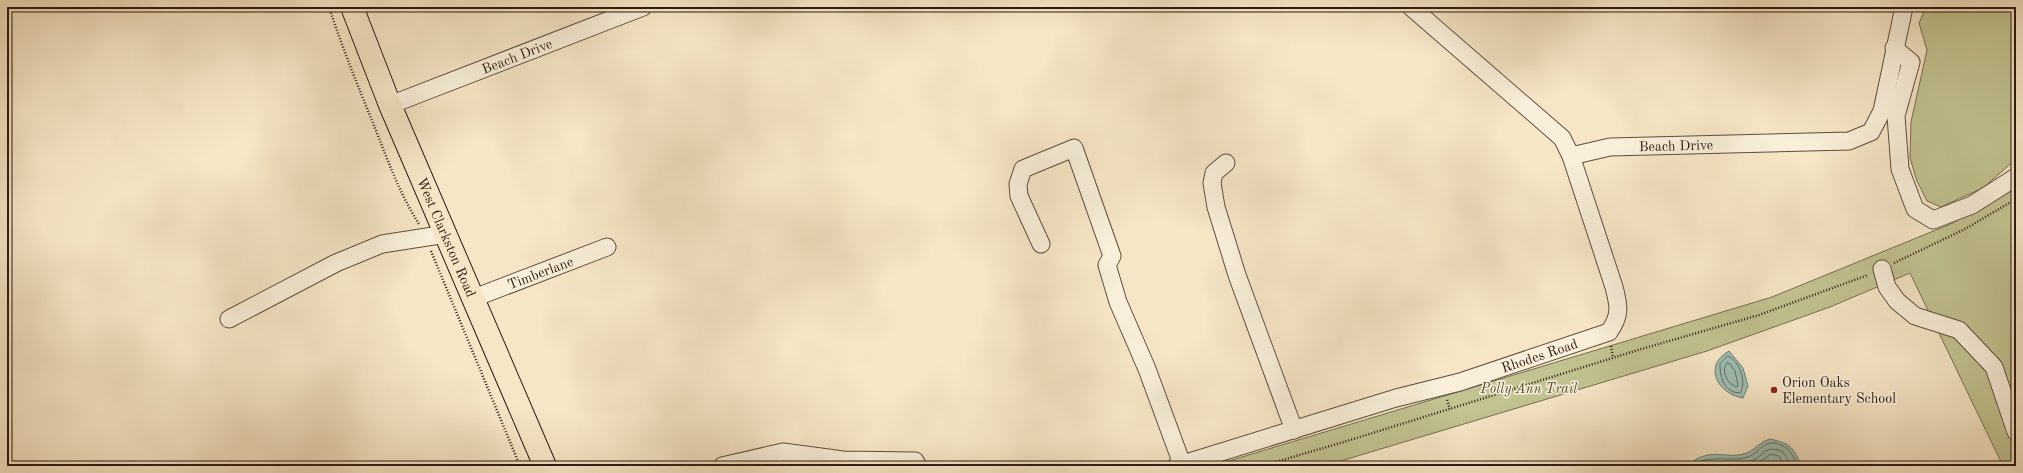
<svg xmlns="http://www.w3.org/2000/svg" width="2023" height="473" font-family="'Old Standard TT',serif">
<rect width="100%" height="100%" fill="#f6e6c6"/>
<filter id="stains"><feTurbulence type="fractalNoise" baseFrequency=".005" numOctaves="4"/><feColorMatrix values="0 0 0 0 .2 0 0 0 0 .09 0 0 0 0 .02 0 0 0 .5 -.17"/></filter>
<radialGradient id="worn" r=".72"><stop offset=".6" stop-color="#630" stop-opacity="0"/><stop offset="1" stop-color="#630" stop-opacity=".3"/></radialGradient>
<g fill="#c2c391" stroke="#766f50">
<polygon points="1926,7 2016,7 2016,159 1983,188 1941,207 1927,201 1917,181 1910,158 1911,122 1927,50 1919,23"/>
<polygon points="2016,186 2016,466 2003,466 1910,273 1830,307 1707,351 1324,466 1212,466 1772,297 1953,223"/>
</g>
<g fill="#9dbfb5" stroke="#6f7d73">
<path d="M1729 351 1743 368 1748 386 1743 398C1718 394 1702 366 1729 351Z"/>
<path d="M1770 439C1792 444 1792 447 1802 466H1686C1713 444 1727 462 1749 452 1757 448 1758 443 1770 439Z"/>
</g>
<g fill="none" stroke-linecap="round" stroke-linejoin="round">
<g stroke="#646d62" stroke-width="1">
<path d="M1728 356C1740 361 1747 383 1740 393 1724 392 1720 378 1720 364Z"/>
<path d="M1727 363H1729L1735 371 1738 385 1737 387C1728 384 1720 372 1727 363Z"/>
<path d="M1693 466C1710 452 1731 464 1750 456 1763 450 1764 437 1783 446 1791 449 1794 460 1798 466"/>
<path d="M1701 466C1717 461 1734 466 1751 461 1766 456 1762 445 1782 451L1792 466"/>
<polyline points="1754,466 1771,454 1779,456 1785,466"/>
</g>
<g stroke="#5e4e3e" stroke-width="19">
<g id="minor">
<polyline points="1894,48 1911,62 1896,116 1900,169 1915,209 1933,220 1972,205 2016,177"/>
<path id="s1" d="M390 105 643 7"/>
<path id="s2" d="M1571 156 1610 147 1849 141 1871 132 1882 111 1904 7"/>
<polyline points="1226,163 1214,173 1212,183 1216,207 1237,275 1294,430"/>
<polyline points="1041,244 1019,196 1018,184 1023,169 1074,148 1112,256 1107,265 1118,302 1147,369 1182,464"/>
<polyline points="1882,269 1887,287 1897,301 1915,316 1959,330 1994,367 2016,432"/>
<path id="s3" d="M474 298 607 247"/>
<polyline points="229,319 336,263 382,244 446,234"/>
<polyline points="722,466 783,452 843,460 915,461 918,466"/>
<path id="s4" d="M1176 466 1396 398 1460 382 1609 332C1621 315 1619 306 1614 287L1571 156 1562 138 1411 7"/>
</g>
</g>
<g stroke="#2b1b10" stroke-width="24">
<g id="major">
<path id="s5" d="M352 7 390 105 545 466"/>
</g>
</g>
<g stroke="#2b1b10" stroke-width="2.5" stroke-dasharray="1 2" stroke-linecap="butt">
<path d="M329 7C343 50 360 91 377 133 389 164 401 196 419 224"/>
<polyline points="431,251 520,466"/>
<polyline points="1894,263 1965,229 2016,199"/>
<polyline points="1611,346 1613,357"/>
<polyline points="1447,400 1450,409"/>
<polyline points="1262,466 1347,441 1638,350 1759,315 1868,275"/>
</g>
<use href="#minor" stroke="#f9efda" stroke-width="17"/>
<use href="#major" stroke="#f6e6c6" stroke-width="22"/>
</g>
<circle fill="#8f2418" stroke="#f9efda" stroke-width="1.5" cx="1774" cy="390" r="4"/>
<g text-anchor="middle" stroke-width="3" stroke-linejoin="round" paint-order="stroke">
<g font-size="14" fill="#2b1b10" stroke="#f9efda">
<text dy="5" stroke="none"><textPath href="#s1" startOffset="136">Beach Drive</textPath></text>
<text dy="5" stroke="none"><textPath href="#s2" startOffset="106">Beach Drive</textPath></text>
<text dy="5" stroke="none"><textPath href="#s5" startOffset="249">West Clarkston Road</textPath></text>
<text dy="5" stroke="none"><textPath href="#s3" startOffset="71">Timberlane</textPath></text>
<text dy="5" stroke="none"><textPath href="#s4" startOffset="380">Rhodes Road</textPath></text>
</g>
<g font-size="14" fill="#2b1b10" stroke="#f9efda" text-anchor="start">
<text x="1782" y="387">Orion Oaks<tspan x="1782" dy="16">Elementary School</tspan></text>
</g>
<g font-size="14" font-style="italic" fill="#584d37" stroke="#f9efda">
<text x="1529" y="393">Polly Ann Trail</text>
</g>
</g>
<rect width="2023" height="473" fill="none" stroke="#f6e6c6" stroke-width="24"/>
<rect x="8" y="8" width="2007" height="457" fill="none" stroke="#2b1b10" stroke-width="2"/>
<rect x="12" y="12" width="1999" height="449" fill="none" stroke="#2b1b10"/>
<rect width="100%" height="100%" filter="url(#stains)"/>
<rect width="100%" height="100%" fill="url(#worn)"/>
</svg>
